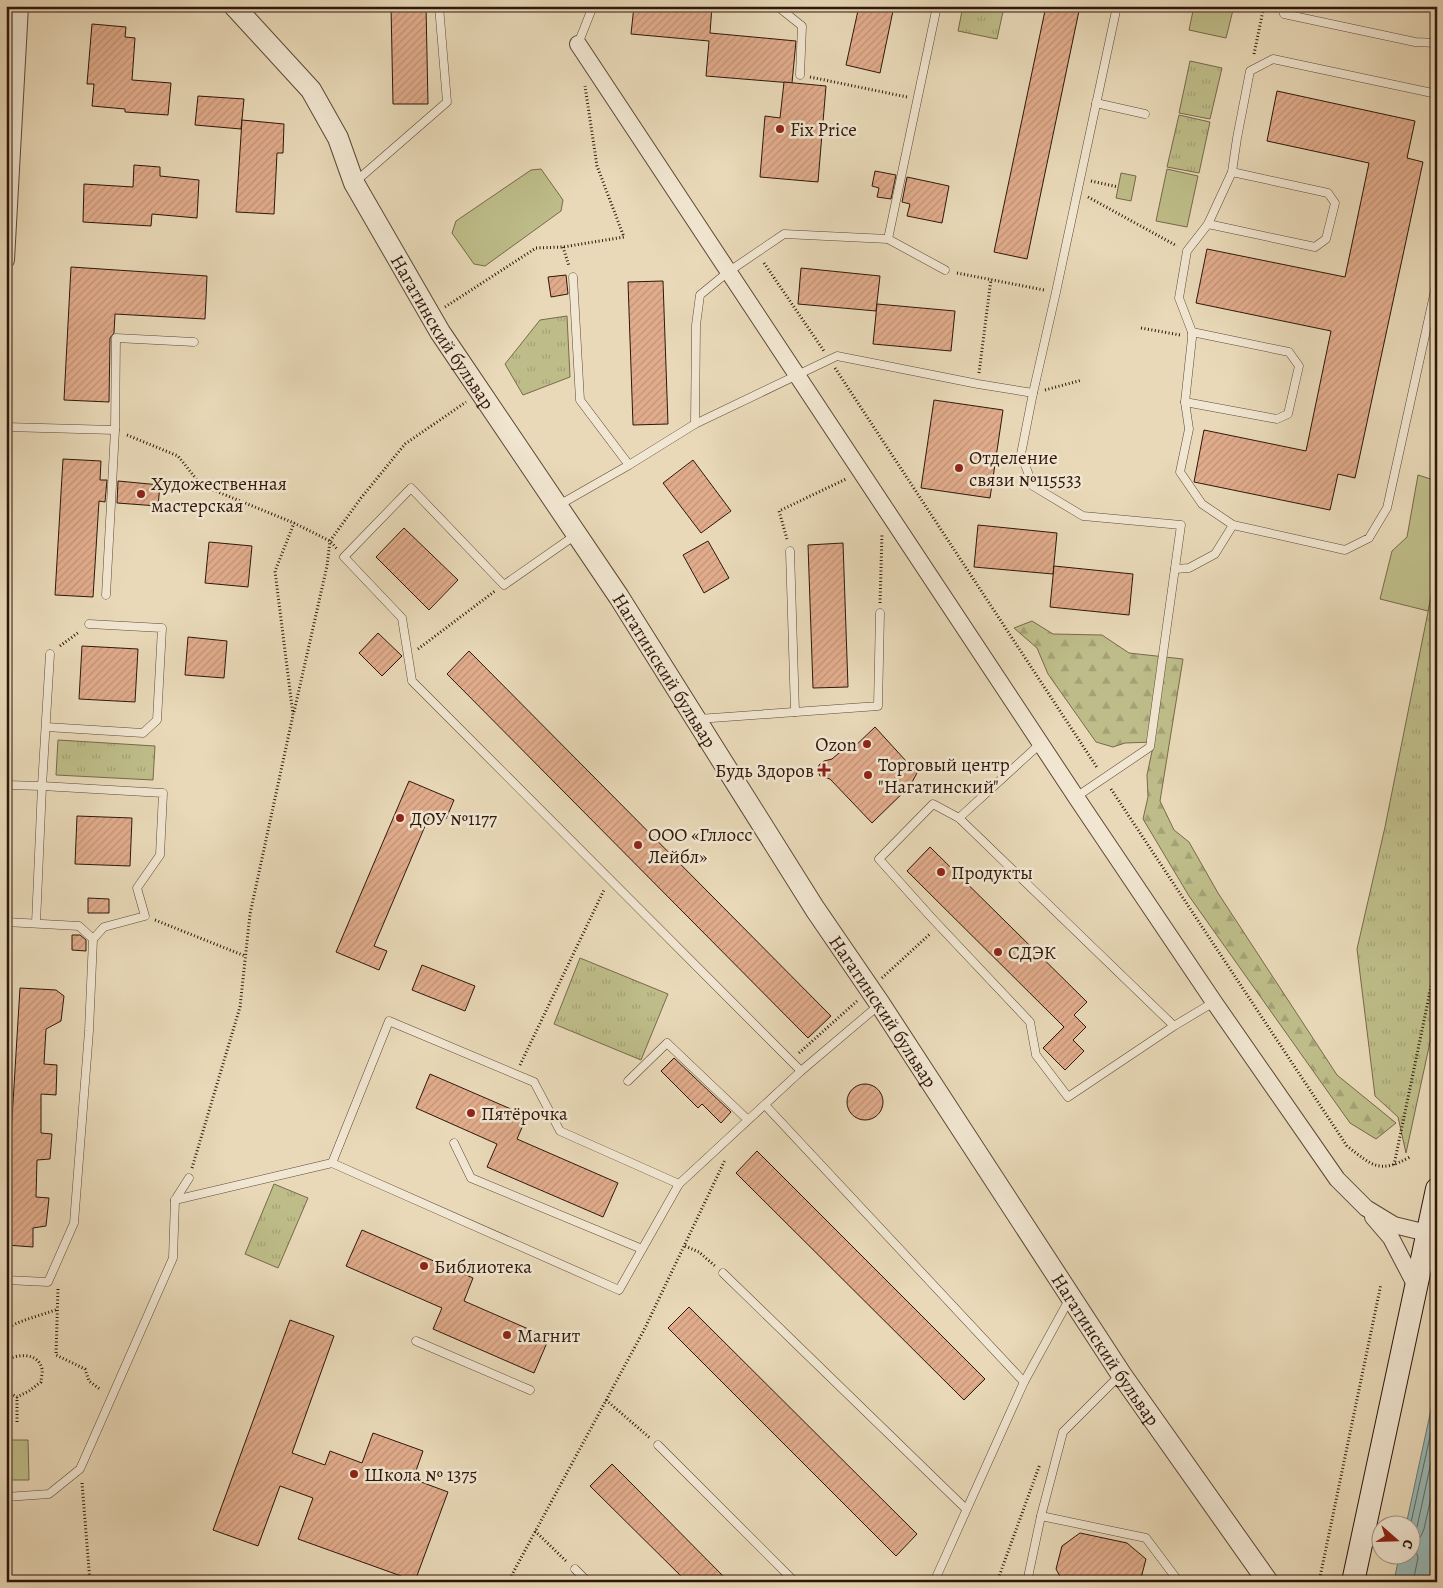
<svg xmlns="http://www.w3.org/2000/svg" width="1443" height="1588" font-family="Alegreya,serif">
<defs>
<pattern id="forest-firs" width="22" height="20" patternUnits="userSpaceOnUse" patternTransform="scale(1.25)"><rect width="22" height="20" fill="#bebd89"/><path d="M5 1l3.5 6h-7zM16 11l3.5 6h-7z" fill="#a4a275"/></pattern>
<pattern id="park-tufts" width="24" height="20" patternUnits="userSpaceOnUse" patternTransform="scale(1.25)"><rect width="24" height="20" fill="#bebd89"/><path d="M3 7l-1-3M5 7V3M7 7l1-3M15 17l-1-3M17 17v-4M19 17l1-3" fill="none" stroke="#a4a275"/></pattern>
<pattern id="building-hatch" width="6" height="6" patternUnits="userSpaceOnUse" patternTransform="scale(1.25)"><rect width="6" height="6" fill="#e1ac8c"/><path d="M-1 1l2-2M0 6l6-6M5 7l2-2" fill="none" stroke="#c19377"/></pattern>
</defs>
<rect width="100%" height="100%" fill="#e9d9b8"/>
<filter id="stains"><feTurbulence type="fractalNoise" baseFrequency=".004" numOctaves="4"/><feColorMatrix values="0 0 0 0 .2 0 0 0 0 .09 0 0 0 0 .02 0 0 0 .5 -.17"/></filter>
<radialGradient id="worn" r=".72"><stop offset=".6" stop-color="#630" stop-opacity="0"/><stop offset="1" stop-color="#630" stop-opacity=".3"/></radialGradient>
<polygon fill="url(#forest-firs)" stroke="#766a4a" points="1032,621 1053,634 1102,635 1129,653 1183,659 1160,801 1174,830 1189,842 1218,893 1337,1075 1396,1123 1376,1139 1350,1123 1189,896 1143,819 1148,797 1147,775 1154,742 1125,743 1113,747 1096,742 1048,674 1037,648 1014,628"/>
<g fill="url(#park-tufts)" stroke="#766a4a">
<polygon points="963,6 1004,7 997,39 958,31"/>
<polygon points="1190,61 1222,68 1210,119 1179,113"/>
<polygon points="1179,115 1210,122 1199,173 1167,167"/>
<polygon points="567,316 570,377 523,395 505,364 540,320"/>
<polygon points="1437,567 1437,1010 1406,1153 1398,1117 1375,1096 1357,949 1385,827"/>
<polygon points="58,740 155,746 153,780 56,775"/>
<polygon points="580,958 668,994 641,1060 554,1024"/>
<polygon points="274,1184 308,1198 278,1268 245,1254"/>
</g>
<g fill="#bebd89" stroke="#766a4a">
<polygon points="1194,6 1234,6 1226,38 1189,30"/>
<polygon points="541,169 563,200 561,211 485,266 474,264 452,233 456,221 531,170"/>
<polygon points="1167,169 1198,176 1187,227 1156,221"/>
<polygon points="1121,173 1136,176 1131,201 1116,198"/>
<polygon points="1418,475 1437,481 1437,567 1428,611 1380,599 1392,551 1407,537"/>
<polygon points="6,1440 28,1440 29,1480 6,1480"/>
</g>
<polygon fill="#99b9b6" stroke="#6e7872" points="1437,1382 1437,1582 1394,1582 1399,1556 1410,1556 1410,1526 1406,1525"/>
<g fill="none" stroke-linecap="round" stroke-linejoin="round">
<g stroke="#646860" stroke-width="1">
<polyline points="1410,1527 1437,1405"/>
<polyline points="1410,1535 1417,1527 1437,1435"/>
<polyline points="1413,1582 1418,1558 1414,1543 1421,1536 1424,1529 1437,1471"/>
</g>
</g>
<g fill="url(#building-hatch)" stroke="#2e170b">
<polygon points="391,6 426,6 428,104 393,104"/>
<polygon points="634,6 712,6 710,33 796,41 792,83 706,76 709,41 631,34"/>
<polygon points="859,6 894,6 880,73 846,65"/>
<polygon points="1046,6 1080,6 1027,259 994,252"/>
<polygon points="92,24 126,27 125,37 135,38 132,80 171,83 168,115 125,112 125,109 92,106 94,84 87,84"/>
<polygon points="784,82 826,86 818,182 760,177 765,116 780,118"/>
<polygon points="1277,91 1415,121 1407,158 1423,162 1355,478 1338,474 1330,510 1194,482 1204,430 1306,451 1331,331 1196,303 1207,249 1345,277 1369,163 1267,141"/>
<polygon points="198,96 244,99 241,129 195,125"/>
<polygon points="242,120 284,124 283,153 277,153 274,214 236,212"/>
<polygon points="134,165 160,167 160,176 199,180 197,218 152,214 151,226 83,222 84,184 133,187"/>
<polygon points="875,171 896,175 891,199 877,197 879,188 872,186"/>
<polygon points="907,177 949,186 942,223 907,216 910,204 902,202"/>
<polygon points="71,267 207,276 205,319 115,314 114,333 110,338 109,402 64,400"/>
<polygon points="801,268 880,276 876,311 798,304"/>
<polygon points="566,275 568,294 551,297 548,277"/>
<polygon points="663,281 668,424 633,425 628,282"/>
<polygon points="877,304 955,311 951,351 873,344"/>
<polygon points="934,400 1003,410 990,498 921,488"/>
<polygon points="63,459 101,461 100,480 107,480 105,502 99,501 93,597 55,595"/>
<polygon points="693,460 731,511 701,533 663,483"/>
<polygon points="118,481 160,485 158,506 117,503"/>
<polygon points="978,525 1057,533 1053,574 974,567"/>
<polygon points="404,528 458,580 429,610 376,557"/>
<polygon points="708,541 729,578 704,593 683,555"/>
<polygon points="209,542 252,546 248,587 205,583"/>
<polygon points="843,543 848,687 813,688 808,545"/>
<polygon points="1054,566 1133,574 1129,615 1050,607"/>
<polygon points="378,633 402,656 382,676 359,653"/>
<polygon points="188,637 227,641 224,678 185,675"/>
<polygon points="82,646 138,649 135,702 79,699"/>
<polygon points="469,651 831,1016 808,1038 447,674"/>
<polygon points="875,727 917,773 910,786 872,823 830,779 820,776 818,771 819,765 824,761 832,759 839,753 851,750"/>
<polygon points="409,781 454,800 446,819 431,812 374,946 387,951 379,970 336,952"/>
<polygon points="77,816 132,818 130,866 75,864"/>
<polygon points="930,847 1087,1002 1074,1015 1086,1027 1073,1040 1084,1051 1065,1070 1043,1048 1064,1027 907,871"/>
<polygon points="88,898 109,899 109,913 88,913"/>
<polygon points="72,935 80,935 86,940 86,951 72,950"/>
<polygon points="422,965 475,986 465,1011 412,990"/>
<polygon points="20,988 56,990 64,996 61,1021 46,1029 44,1064 57,1065 56,1095 41,1094 41,1133 52,1134 50,1159 37,1160 36,1197 49,1198 46,1226 33,1228 33,1247 6,1245 6,1218"/>
<polygon points="674,1058 731,1112 721,1123 702,1104 698,1108 661,1071"/>
<polygon points="430,1074 527,1116 517,1139 618,1183 603,1217 487,1167 497,1144 416,1108"/>
<circle cx="865" cy="1102" r="18"/>
<polygon points="757,1151 985,1379 964,1400 736,1173"/>
<polygon points="362,1230 473,1278 464,1301 549,1338 534,1373 433,1329 442,1308 346,1266"/>
<polygon points="689,1307 917,1534 896,1556 668,1328"/>
<polygon points="290,1320 334,1336 292,1453 325,1465 330,1451 362,1463 373,1433 423,1451 413,1479 448,1492 415,1581 298,1539 313,1498 280,1486 258,1546 213,1530"/>
<polygon points="612,1464 635,1487 729,1582 687,1582 590,1486"/>
<polygon points="1080,1533 1127,1543 1146,1559 1140,1582 1063,1582 1056,1569 1062,1546"/>
</g>
<g fill="none" stroke-linecap="round" stroke-linejoin="round">
<g stroke="#5d4836" stroke-width="9">
<g id="service">
<polyline points="777,6 802,26 800,75"/>
<polyline points="1281,6 1284,14 1415,42 1437,43"/>
<polyline points="578,44 593,6"/>
<polyline points="1437,94 1273,59 1250,71 1237,138 1232,172 1208,224 1187,251 1179,298 1192,332 1192,338 1185,402 1189,429 1180,472 1202,504 1233,525 1345,550 1369,538 1387,508 1437,281"/>
<polyline points="1096,103 1145,114"/>
<polyline points="355,182 447,102 439,6"/>
<polyline points="1208,224 1315,247 1326,239 1335,203 1328,193 1232,172"/>
<polyline points="888,239 945,270"/>
<polyline points="573,277 580,400 629,465"/>
<polyline points="1033,393 1056,292 1117,6"/>
<polyline points="1185,402 1277,419 1288,414 1299,366 1289,352 1192,332"/>
<polyline points="695,424 696,325 700,295 728,272 784,234 888,239 937,6"/>
<polyline points="6,427 115,430 116,338 194,342"/>
<polyline points="559,505 629,465 695,424 837,356 978,384 1033,393 1021,454 1033,486 1083,516 1181,525 1150,747 1076,797"/>
<polyline points="577,534 504,585 411,488 344,557 402,618 412,681 801,1071"/>
<polyline points="790,551 795,712"/>
<polyline points="1175,569 1189,568 1215,554 1233,525"/>
<polyline points="106,595 115,430"/>
<polyline points="698,719 878,706 880,613"/>
<polyline points="46,727 143,733 157,720 162,628 89,624"/>
<polyline points="6,785 42,786 50,654"/>
<polyline points="959,818 1041,743"/>
<polyline points="6,922 79,926 93,939 89,1031 74,1223 48,1282 6,1280"/>
<polyline points="36,923 42,786 163,793 160,855 137,888 145,916 104,927 93,939"/>
<polyline points="1174,1026 959,818 933,804 879,859 930,916 1030,1022 1036,1055 1068,1097 1174,1026 1214,1002"/>
<polyline points="628,1081 667,1043 748,1120"/>
<polyline points="765,1105 1024,1382"/>
<polyline points="454,1143 471,1178 642,1249"/>
<polyline points="332,1163 389,1021 534,1082 560,1131 679,1184"/>
<polyline points="175,1200 332,1163 619,1290 679,1184 801,1071 879,1005"/>
<polyline points="723,1273 966,1509"/>
<polyline points="416,1341 530,1390"/>
<polyline points="658,1445 795,1582"/>
<polyline points="6,1497 49,1494 80,1469 173,1258 175,1200 189,1178"/>
<polyline points="1041,1516 1146,1538 1179,1582"/>
<polyline points="575,1569 588,1582"/>
<polyline points="934,1582 1024,1382 1070,1298"/>
<polyline points="1027,1582 1041,1516 1063,1432 1120,1375"/>
</g>
</g>
<g stroke="#5d4836" stroke-width="18">
<g id="minor">
<polyline points="578,44 1076,797 1214,1002 1337,1179 1366,1208 1394,1225 1427,1233"/>
<polyline points="6,260 20,6"/>
<polyline points="1373,1217 1391,1238 1416,1286"/>
</g>
</g>
<g stroke="#5d4836" stroke-width="22">
<g id="tertiary">
<path id="s1" d="M234 6 311 90 338 138 354 183 440 332 619 597 815 909 880 1004 1121 1374 1268 1582"/>
<polyline points="6,14 10,6"/>
</g>
</g>
<g stroke="#2e170b" stroke-width="24">
<polyline id="secondary" points="1353,1582 1437,1189"/>
</g>
<g stroke="#2e170b" stroke-width="3" stroke-dasharray="1 2.5" stroke-linecap="butt">
<polyline points="1254,54 1264,6"/>
<polyline points="810,77 907,97"/>
<polyline points="1091,181 1118,187"/>
<polyline points="1088,197 1177,246"/>
<polyline points="563,247 569,266"/>
<polyline points="764,263 824,351"/>
<polyline points="957,273 1044,290"/>
<polyline points="445,307 536,248 563,247 624,237 597,166 585,86"/>
<polyline points="1141,328 1180,335"/>
<polyline points="835,368 1098,769"/>
<polyline points="979,373 991,279"/>
<polyline points="1045,390 1082,380"/>
<polyline points="127,435 178,456 201,485 294,523 330,541 337,549"/>
<polyline points="787,539 779,511 846,479"/>
<polyline points="880,603 882,534"/>
<polyline points="60,646 79,632"/>
<polyline points="418,649 495,591"/>
<polyline points="294,712 327,566 330,541 361,498 405,444 466,402"/>
<path d="M1111 789 1347 1146C1373 1166 1379 1174 1410 1157"/>
<polyline points="155,920 245,956"/>
<polyline points="882,978 931,933"/>
<polyline points="799,1053 857,1001"/>
<polyline points="520,1065 604,890"/>
<polyline points="1394,1165 1437,958"/>
<polyline points="192,1168 240,1007 250,914 293,715 275,571 294,523"/>
<polyline points="685,1246 699,1252 715,1266"/>
<polyline points="58,1289 56,1355 85,1369 89,1381 101,1390"/>
<path d="M6 1329C22 1319 40 1316 58 1309"/>
<path d="M6 1360C18 1354 38 1352 42 1369 43 1372 41 1378 41 1382L29 1391 17 1397 6 1391"/>
<polyline points="606,1400 650,1438"/>
<polyline points="17,1422 17,1397"/>
<polyline points="82,1483 90,1582"/>
<polyline points="535,1531 567,1562"/>
<polyline points="508,1582 644,1330 725,1160"/>
<polyline points="997,1582 1040,1464"/>
<polyline points="1319,1582 1381,1284"/>
</g>
<use href="#service" stroke="#f1e6d1" stroke-width="8"/>
<use href="#minor" stroke="#f1e6d1" stroke-width="16"/>
<use href="#tertiary" stroke="#f1e6d1" stroke-width="20"/>
<use href="#secondary" stroke="#f1e6d1" stroke-width="22"/>
</g>
<g fill="#8f2418" stroke="#f1e6d1" stroke-width="2">
<circle cx="780" cy="129" r="5"/>
<circle cx="959" cy="468" r="5"/>
<circle cx="141" cy="494" r="5"/>
<circle cx="867" cy="744" r="5"/>
<path d="M821.5 762.5h5v5h5v5h-5v5h-5v-5h-5v-5h5z"/>
<circle cx="868" cy="775" r="5"/>
<circle cx="400" cy="818" r="5"/>
<circle cx="638" cy="845" r="5"/>
<circle cx="941" cy="872" r="5"/>
<circle cx="998" cy="952" r="5"/>
<circle cx="471" cy="1113" r="5"/>
<circle cx="424" cy="1266" r="5"/>
<circle cx="507" cy="1335" r="5"/>
<circle cx="354" cy="1474" r="5"/>
</g>
<g text-anchor="middle" stroke-width="5" stroke-linejoin="round" paint-order="stroke">
<g font-size="19" fill="#2e170b" stroke="#f1e6d1" text-anchor="start">
<text x="790" y="136">Fix Price</text>
<text x="969" y="464">Отделение<tspan x="969" dy="22">связи №115533</tspan></text>
<text x="151" y="490">Художественная<tspan x="151" dy="22">мастерская</tspan></text>
<text x="857" y="751" text-anchor="end">Ozon</text>
<text x="878" y="771">Торговый центр<tspan x="878" dy="22">"Нагатинский"</tspan></text>
<text x="814" y="777" text-anchor="end">Будь Здоров</text>
<text x="410" y="825">ДОУ №1177</text>
<text x="648" y="841">ООО «Гллосс<tspan x="648" dy="22">Лейбл»</tspan></text>
<text x="951" y="879">Продукты</text>
<text x="1008" y="959">СДЭК</text>
<text x="481" y="1120">Пятёрочка</text>
<text x="434" y="1273">Библиотека</text>
<text x="517" y="1342">Магнит</text>
<text x="364" y="1481">Школа № 1375</text>
</g>
<g font-size="19" fill="#2e170b" stroke="#f1e6d1">
<text dy="7" stroke="none"><textPath href="#s1" startOffset="390">Нагатинский бульвар</textPath></text>
<text dy="7" stroke="none"><textPath href="#s1" startOffset="795">Нагатинский бульвар</textPath></text>
<text dy="7" stroke="none"><textPath href="#s1" startOffset="1200">Нагатинский бульвар</textPath></text>
<text dy="7" stroke="none"><textPath href="#s1" startOffset="1605">Нагатинский бульвар</textPath></text>
</g>
</g>
<rect width="1443" height="1588" fill="none" stroke="#e9d9b8" stroke-width="25"/>
<rect x="8" y="8" width="1428" height="1573" fill="none" stroke="#2e170b" stroke-width="2.5"/>
<rect x="12" y="12" width="1418" height="1563" fill="none" stroke="#2e170b"/>
<g transform="translate(1396 1540) rotate(110)"><circle r="24" fill="#f1e6d1" stroke="#a39382"/>
<path d="M0-4L9 19L0 12L-9 19Z" fill="#8f2418"/>
<text y="-8" font-size="14" font-weight="bold" text-anchor="middle" fill="#2e170b">С</text>
</g>
<rect width="100%" height="100%" filter="url(#stains)"/>
<rect width="100%" height="100%" fill="url(#worn)"/>
</svg>
